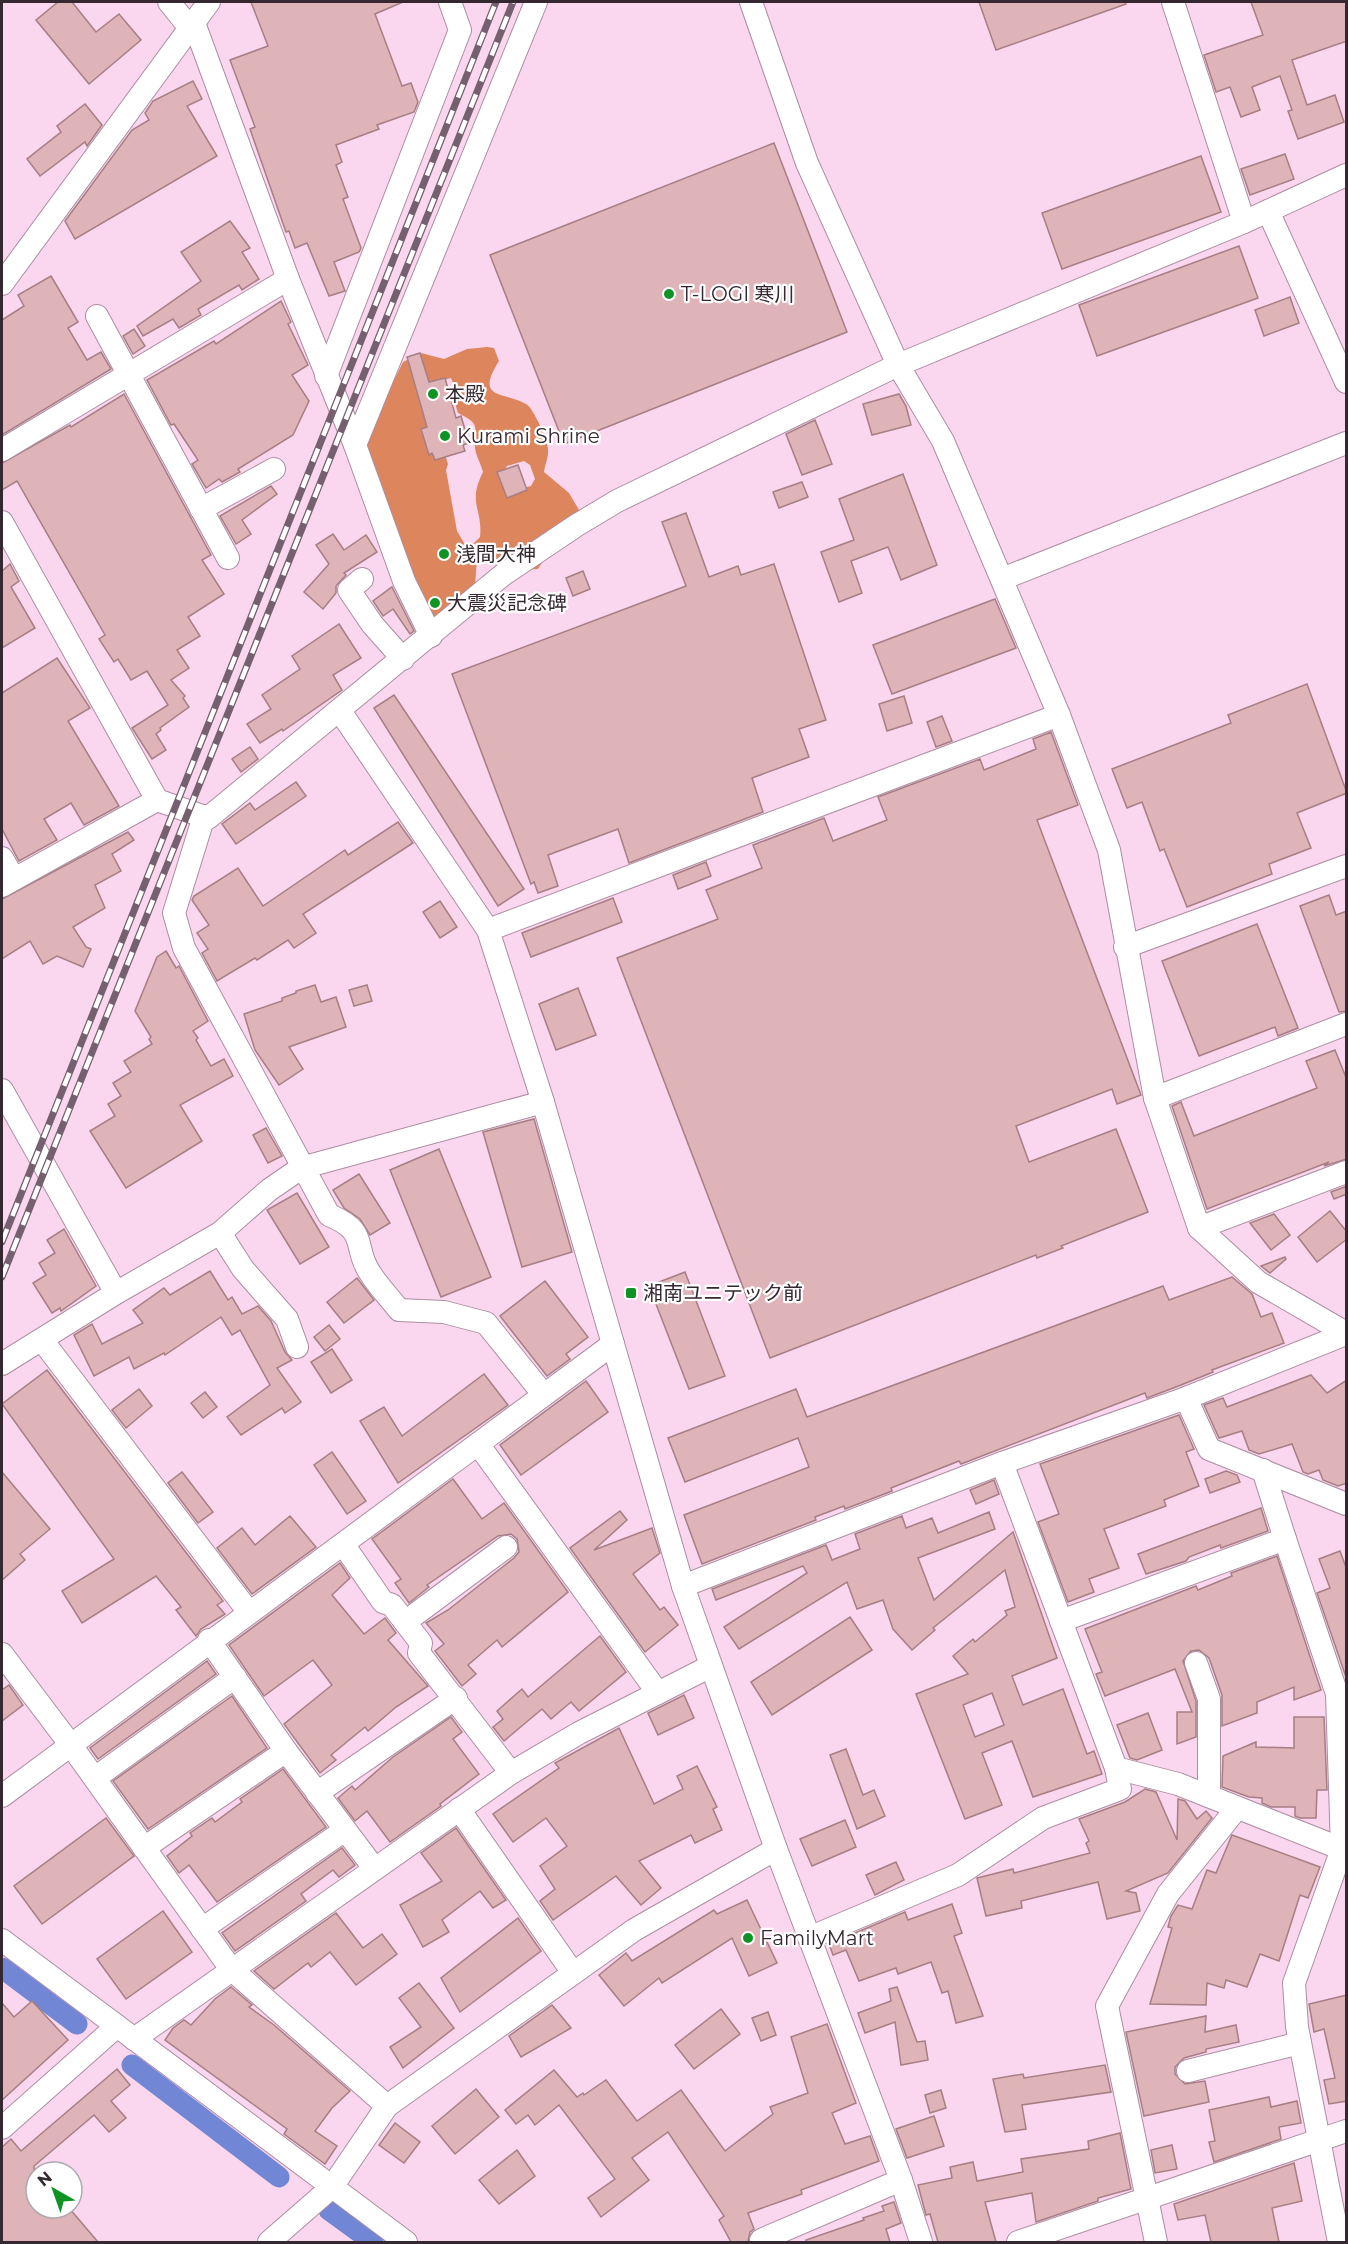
<svg xmlns="http://www.w3.org/2000/svg" width="1348" height="2244" font-family="Montserrat,'Noto Sans JP',sans-serif">
<rect width="100%" height="100%" fill="#fad7ee"/>
<path fill="#dd865e" fill-rule="evenodd" d="M487 347 494 348 499 361C474 401 504 391 526 404 533 407 548 441 548 449 549 456 545 465 544 472L569 493 582 515 549 551 538 569 504 571 489 553H482L477 558 475 586 449 616 426 619 366 457 368 432 403 362 421 353 444 359 467 349ZM451 378C456 389 453 401 458 413 482 425 474 426 475 448 476 456 481 464 483 472 467 504 483 508 480 537L474 543H464L457 531 446 470 448 464 423 386ZM524 461 530 465 535 479 531 486 523 488 505 470 507 466Z"/>
<g fill="none" stroke-linecap="round" stroke-linejoin="round">
<g stroke="#7186d4" stroke-width="21">
<polyline points="2,1968 77,2024"/>
<polyline points="132,2065 279,2177"/>
<polyline points="329,2210 373,2242"/>
</g>
</g>
<g fill="#deb4b9" stroke="#a67e83" stroke-width="1.5" fill-rule="evenodd">
<polygon points="58,2 72,2 96,32 119,14 141,40 89,84 36,20"/>
<polygon points="251,2 403,2 375,14 402,86 411,83 418,102 414,112 377,125 379,129 336,145 342,162 336,165 348,197 343,199 361,248 359,252 334,262 345,291 329,296 307,243 295,248 289,231 286,232 250,129 255,127 230,60 268,46"/>
<polygon points="979,2 1125,2 1126,4 996,50"/>
<polygon points="1251,2 1347,2 1347,41 1292,60 1307,105 1335,95 1344,122 1298,139 1288,111 1292,110 1280,76 1252,87 1260,110 1241,117 1230,87 1216,92 1204,55 1263,35"/>
<polygon points="193,81 202,99 187,106 217,156 75,239 65,221 132,130 149,120 145,113 153,101"/>
<polygon points="85,104 102,125 87,146 85,142 40,176 27,159 61,132 57,126"/>
<polygon points="774,143 847,332 564,444 490,255"/>
<polygon points="1285,154 1294,179 1250,195 1241,169"/>
<polygon points="1201,156 1221,212 1062,269 1042,213"/>
<polygon points="230,221 250,248 242,252 259,279 242,290 239,285 198,309 201,315 179,328 173,319 143,336 137,326 201,281 181,252"/>
<polygon points="1239,246 1258,298 1097,356 1079,305"/>
<polygon points="51,276 78,322 68,328 87,360 101,352 111,369 2,435 2,320 24,306 18,295"/>
<polygon points="1290,297 1299,323 1264,336 1255,310"/>
<polygon points="281,301 291,322 288,324 308,365 292,375 309,401 293,435 238,469 240,472 222,482 219,479 206,488 192,464 198,460 174,424 171,425 147,380 214,341 216,344"/>
<polygon points="134,329 145,346 133,354 123,336"/>
<polygon points="420,353 429,382 445,378 456,418 461,416 469,443 463,445 465,451 435,460 432,453 429,455 421,429 427,427 407,357"/>
<polygon points="124,394 211,555 202,560 224,594 188,617 200,636 177,650 189,668 171,680 185,696 183,698 189,707 160,728 161,730 156,734 166,750 152,759 132,728 168,705 147,671 131,680 118,659 114,662 99,639 105,635 17,481 2,490 2,463 70,425 71,427"/>
<polygon points="899,394 906,406 911,425 872,435 863,404"/>
<polygon points="815,420 832,464 802,475 786,434"/>
<polygon points="518,465 527,490 507,498 497,472"/>
<polygon points="903,474 937,565 901,580 888,547 851,561 862,593 839,602 821,552 854,540 839,499"/>
<polygon points="802,482 808,497 779,508 773,492"/>
<polygon points="271,486 277,494 242,520 251,534 236,544 220,516"/>
<polygon points="686,513 709,577 738,566 741,575 774,564 826,720 799,729 809,757 752,778 763,812 629,863 618,829 548,855 558,886 538,893 534,882 531,884 452,674 686,586 662,522"/>
<polygon points="333,534 344,550 366,535 377,552 344,573 346,575 336,586 336,593 323,609 304,592 329,564 316,545"/>
<polygon points="10,564 19,581 11,587 35,628 2,648 2,571"/>
<polygon points="583,571 590,589 573,596 566,578"/>
<polygon points="392,587 414,631 410,634 393,609 383,616 373,601"/>
<polygon points="995,599 1016,648 892,694 873,645"/>
<polygon points="339,624 361,658 333,675 342,690 283,731 282,729 260,743 247,724 271,709 262,695 300,669 292,656"/>
<polygon points="57,658 90,708 68,721 119,806 84,825 71,803 44,819 57,840 19,861 2,829 2,693"/>
<polygon points="1307,684 1347,793 1297,813 1311,848 1269,864 1272,874 1187,907 1164,849 1160,851 1142,802 1127,808 1112,769 1231,723 1228,715"/>
<polygon points="394,695 524,889 498,906 374,708"/>
<polygon points="904,696 912,723 887,731 879,704"/>
<polygon points="942,716 952,741 936,747 927,722"/>
<polygon points="1051,732 1078,805 1037,820 1141,1095 1117,1104 1112,1089 1016,1126 1029,1162 1116,1129 1148,1212 1061,1246 1063,1248 1037,1258 1036,1255 770,1358 617,958 718,919 706,890 762,868 753,845 824,818 833,841 887,820 878,797 980,759 984,770 1036,749 1033,739"/>
<polygon points="250,747 258,759 241,772 232,759"/>
<polygon points="296,782 306,796 236,844 222,824 250,803 255,810"/>
<polygon points="398,822 413,843 303,914 316,933 294,948 288,940 257,960 255,958 217,981 202,953 208,949 197,933 209,925 192,900 194,896 238,868 263,906 345,850 348,855"/>
<polygon points="128,832 134,840 112,854 121,871 95,885 105,908 73,927 86,947 91,949 83,967 57,956 43,964 30,941 2,959 2,899"/>
<polygon points="706,862 711,876 678,889 673,875"/>
<polygon points="1329,895 1336,915 1347,911 1347,1011 1339,1012 1300,906"/>
<polygon points="613,898 622,922 531,957 522,933"/>
<polygon points="440,901 457,927 440,938 423,912"/>
<polygon points="1257,924 1298,1028 1278,1036 1275,1027 1199,1056 1162,961"/>
<polygon points="166,951 176,968 179,966 208,1021 193,1031 198,1038 196,1040 211,1066 224,1059 233,1076 180,1105 202,1141 126,1188 90,1131 115,1116 108,1104 121,1096 113,1083 131,1072 124,1061 152,1044 149,1039 151,1037 135,1011 157,957"/>
<polygon points="315,985 321,1002 336,997 346,1027 289,1047 303,1069 279,1085 255,1050 244,1014 282,1001 282,998 296,993 296,991"/>
<polygon points="367,985 372,1001 354,1006 349,990"/>
<polygon points="578,988 596,1035 556,1050 539,1004"/>
<polygon points="1335,1050 1347,1080 1347,1159 1324,1166 1329,1162 1207,1209 1172,1106 1181,1102 1194,1136 1317,1088 1306,1061"/>
<polygon points="534,1119 572,1252 522,1267 483,1132"/>
<polygon points="266,1128 282,1156 268,1163 253,1135"/>
<polygon points="439,1149 491,1277 441,1297 390,1170"/>
<polygon points="359,1174 390,1223 370,1235 360,1219 344,1208 333,1190"/>
<polygon points="1347,1186 1347,1194 1334,1199 1331,1192"/>
<polygon points="297,1193 329,1247 300,1264 267,1210"/>
<polygon points="1330,1211 1347,1232 1347,1239 1317,1262 1298,1237"/>
<polygon points="1274,1214 1290,1235 1271,1250 1250,1223"/>
<polygon points="64,1229 96,1286 61,1311 60,1308 52,1313 33,1283 46,1275 39,1263 55,1253 47,1240"/>
<polygon points="1285,1257 1286,1259 1270,1273 1261,1266"/>
<polygon points="210,1271 228,1300 232,1297 242,1314 258,1306 271,1321 285,1352 292,1360 277,1368 301,1402 285,1413 282,1408 241,1435 227,1417 270,1385 240,1330 232,1335 221,1317 165,1355 164,1353 134,1369 129,1357 94,1376 74,1335 92,1324 102,1344 143,1323 133,1310 164,1288 170,1295"/>
<polygon points="685,1272 725,1376 689,1389 649,1286"/>
<polygon points="1232,1277 1252,1294 1261,1317 1272,1313 1284,1343 1212,1370 1213,1372 1181,1385 1147,1398 1145,1393 961,1464 959,1461 891,1488 892,1491 845,1509 844,1506 815,1517 816,1520 702,1564 684,1515 809,1467 798,1438 685,1482 668,1438 796,1389 807,1417 1163,1286 1169,1300"/>
<polygon points="357,1278 374,1300 344,1323 327,1302"/>
<polygon points="545,1281 588,1337 566,1354 570,1359 547,1376 500,1316"/>
<polygon points="329,1325 340,1339 325,1351 314,1337"/>
<polygon points="332,1349 352,1380 331,1393 311,1362"/>
<polygon points="47,1370 223,1601 217,1605 225,1614 201,1629 196,1636 176,1610 181,1607 156,1576 82,1623 62,1591 114,1559 2,1404"/>
<polygon points="484,1374 508,1405 398,1483 360,1421 384,1407 402,1436"/>
<polygon points="1311,1375 1327,1393 1347,1380 1347,1483 1338,1486 1323,1480 1319,1470 1308,1474 1303,1472 1292,1444 1259,1454 1249,1450 1242,1431 1219,1438 1204,1405 1223,1398 1227,1407"/>
<polygon points="586,1381 608,1412 521,1475 500,1445"/>
<polygon points="139,1389 152,1406 126,1428 112,1410"/>
<polygon points="205,1392 217,1407 203,1418 191,1403"/>
<polygon points="1179,1415 1194,1449 1186,1452 1199,1486 1164,1500 1166,1506 1104,1529 1119,1568 1089,1579 1094,1592 1068,1602 1038,1522 1059,1514 1040,1464"/>
<polygon points="332,1452 366,1501 347,1514 314,1465"/>
<polygon points="1226,1471 1237,1475 1240,1482 1210,1493 1205,1479"/>
<polygon points="2,1472 50,1529 20,1554 25,1560 2,1580"/>
<polygon points="182,1472 213,1512 198,1523 168,1483"/>
<polygon points="453,1479 482,1519 504,1503 568,1592 502,1647 497,1640 468,1665 476,1674 462,1686 435,1651 444,1644 426,1623 448,1610 514,1558 519,1552 517,1539 511,1534 498,1536 427,1585 429,1587 409,1603 395,1583 401,1579 372,1539"/>
<polygon points="994,1480 999,1494 976,1504 970,1490"/>
<polygon points="1261,1508 1268,1531 1221,1548 1220,1545 1189,1557 1186,1561 1146,1574 1138,1554"/>
<polygon points="620,1511 627,1520 594,1550 652,1528 660,1553 633,1574 660,1610 664,1607 678,1625 645,1652 570,1548"/>
<path d="M989 1512 995 1529 918 1558 934 1600 1013 1532 1057 1658 1012 1676 1023 1705 1063 1689 1087 1754 1094 1751 1102 1774 1033 1797 1012 1741 982 1753 1002 1805 965 1819 916 1694 968 1674 953 1656 973 1639 975 1642 1007 1615 1005 1611 1015 1607 1005 1570 933 1628 935 1630 912 1650 893 1629 883 1600 857 1609 847 1582 739 1649 724 1627 807 1573 803 1566 716 1600 712 1589 826 1545 832 1560 860 1549 855 1534 902 1516 906 1528 932 1518 938 1533ZM992 1693 1004 1725 975 1737 963 1705Z"/>
<polygon points="290,1516 316,1547 252,1594 217,1548 242,1528 255,1545"/>
<polygon points="1340,1551 1347,1570 1347,1680 1317,1593 1330,1588 1319,1559"/>
<polygon points="1277,1556 1321,1690 1294,1700 1294,1687 1257,1702 1257,1713 1222,1726 1222,1695 1209,1658 1199,1650 1191,1651 1183,1661 1196,1701 1196,1737 1177,1744 1177,1712 1192,1712 1175,1669 1105,1696 1096,1674 1102,1672 1085,1629 1196,1586 1198,1590 1232,1576 1231,1573"/>
<polygon points="340,1563 350,1578 332,1595 364,1634 385,1618 396,1633 388,1640 428,1686 396,1707 368,1731 365,1727 331,1755 336,1760 320,1773 284,1724 332,1685 313,1660 264,1696 229,1645"/>
<polygon points="850,1617 872,1650 772,1715 751,1682"/>
<polygon points="600,1636 626,1672 579,1711 571,1702 551,1719 542,1709 504,1741 493,1727 503,1719 497,1711 522,1689 528,1697"/>
<polygon points="207,1661 216,1674 98,1759 90,1748"/>
<polygon points="9,1685 23,1705 2,1721 2,1690"/>
<polygon points="684,1695 694,1718 658,1735 648,1713"/>
<polygon points="232,1696 267,1748 148,1829 113,1781"/>
<polygon points="1148,1713 1162,1750 1137,1760 1130,1758 1117,1725"/>
<polygon points="451,1717 462,1732 453,1739 479,1774 440,1804 441,1806 390,1842 367,1811 355,1821 338,1798 352,1786 355,1790 393,1757"/>
<polygon points="1294,1717 1324,1717 1327,1790 1317,1790 1316,1818 1300,1818 1295,1816 1295,1807 1271,1807 1262,1803 1262,1798 1249,1797 1222,1787 1223,1756 1256,1742 1256,1747 1294,1748"/>
<polygon points="619,1728 654,1804 683,1789 677,1776 697,1766 717,1807 713,1809 722,1830 695,1843 691,1835 639,1861 661,1888 641,1905 616,1876 553,1920 540,1901 555,1889 540,1866 567,1846 546,1818 513,1842 493,1814 559,1768 555,1763"/>
<polygon points="846,1749 863,1795 874,1790 885,1816 857,1829 830,1755"/>
<polygon points="283,1769 326,1827 217,1902 189,1865 179,1873 167,1856 192,1836 190,1833 212,1818 215,1822 242,1802 240,1799"/>
<polygon points="1145,1789 1156,1792 1177,1840 1178,1799 1185,1801 1197,1819 1206,1811 1212,1818 1168,1873 1126,1891 1136,1893 1140,1911 1107,1919 1098,1882 1021,1901 1022,1908 986,1916 977,1878 1013,1869 1014,1873 1090,1853 1086,1843 1089,1841 1079,1819 1125,1802"/>
<polygon points="106,1818 134,1856 42,1924 14,1886"/>
<polygon points="845,1820 856,1847 812,1866 800,1839"/>
<polygon points="456,1828 506,1900 493,1908 480,1891 442,1920 449,1932 423,1947 400,1905 442,1881 421,1853"/>
<polygon points="1232,1835 1320,1867 1308,1898 1300,1895 1279,1961 1260,1954 1247,1987 1226,1980 1224,1988 1207,1983 1206,2005 1150,2004 1172,1928 1168,1927 1171,1916 1178,1905 1192,1909 1207,1870 1216,1873"/>
<polygon points="342,1848 355,1865 339,1877 333,1870 301,1894 306,1901 235,1951 222,1933"/>
<polygon points="896,1862 904,1880 875,1895 866,1875"/>
<polygon points="747,1900 777,1963 749,1976 732,1938 662,1983 659,1978 624,2006 599,1975 626,1953 632,1961 714,1910 717,1914"/>
<polygon points="952,1904 962,1933 954,1936 983,2016 956,2023 948,1991 942,1993 931,1962 898,1974 896,1968 859,1981 846,1950 833,1955 829,1944 905,1912 908,1920"/>
<polygon points="163,1911 192,1952 126,1999 97,1959"/>
<polygon points="336,1913 363,1948 382,1934 397,1954 356,1985 330,1952 311,1967 308,1963 274,1989 254,1971"/>
<polygon points="518,1918 541,1951 460,2012 441,1978"/>
<polygon points="419,1983 454,2028 403,2068 390,2047 421,2027 399,1998"/>
<polygon points="231,1987 252,2005 249,2007 274,2025 350,2091 332,2108 315,2131 337,2146 325,2164 284,2134 287,2129 165,2040 173,2028 184,2020 191,2025 215,1999"/>
<polygon points="897,1987 917,2042 925,2041 928,2060 901,2065 895,2022 865,2033 858,2013 891,2001 889,1989"/>
<polygon points="1347,1995 1347,2101 1329,2104 1324,2080 1335,2078 1324,2029 1314,2032 1309,2004"/>
<polygon points="32,2001 68,2040 2,2100 2,2003 14,2017"/>
<polygon points="552,2005 571,2028 521,2057 509,2036"/>
<polygon points="721,2009 740,2034 694,2069 675,2045"/>
<polygon points="768,2012 776,2035 761,2041 752,2018"/>
<polygon points="1206,2016 1205,2032 1236,2025 1239,2042 1206,2049 1206,2052 1184,2058 1175,2067 1175,2074 1185,2084 1205,2081 1209,2102 1144,2116 1126,2032"/>
<polygon points="827,2024 856,2103 832,2113 845,2144 870,2136 879,2161 801,2190 802,2194 748,2213 754,2229 750,2232 748,2242 731,2242 719,2220 724,2216 668,2132 632,2158 649,2180 601,2217 588,2198 615,2179 559,2105 535,2125 528,2115 516,2124 505,2110 554,2070 577,2097 583,2093 584,2095 606,2080 637,2121 681,2090 725,2151 773,2114 770,2107 808,2093 791,2037"/>
<polygon points="1105,2065 1111,2092 1022,2105 1026,2129 1005,2132 993,2079 1023,2074 1024,2078"/>
<polygon points="117,2069 130,2085 111,2101 126,2118 109,2132 94,2115 34,2166 36,2208 69,2208 98,2242 2,2242 2,2147 11,2139 21,2151"/>
<polygon points="476,2089 499,2117 455,2154 432,2126"/>
<polygon points="941,2090 946,2108 930,2113 925,2095"/>
<polygon points="1269,2097 1271,2107 1297,2101 1301,2123 1279,2127 1281,2139 1214,2162 1209,2142 1215,2141 1209,2110"/>
<polygon points="934,2116 944,2146 907,2158 896,2129"/>
<polygon points="395,2123 420,2142 404,2163 379,2145"/>
<polygon points="1120,2133 1131,2189 1098,2198 1098,2201 1036,2222 1032,2193 985,2202 996,2242 938,2242 930,2214 926,2215 918,2185 952,2178 950,2167 973,2162 977,2181 1023,2172 1021,2159 1089,2149 1088,2141"/>
<polygon points="1172,2145 1177,2169 1155,2173 1151,2150"/>
<polygon points="517,2150 535,2176 499,2204 479,2180"/>
<polygon points="1294,2163 1302,2201 1272,2208 1279,2242 1211,2242 1205,2215 1178,2220 1174,2204"/>
<polygon points="894,2202 901,2223 886,2229 890,2242 806,2242 806,2240 864,2220 863,2218 884,2211 882,2206"/>
</g>
<g fill="none" stroke-linecap="round" stroke-linejoin="round">
<g stroke="#ad8da2" stroke-width="24">
<g id="minor">
<polyline points="169,2 190,28"/>
<polyline points="1173,2 1244,222"/>
<polyline points="194,23 288,279 355,445 404,581 431,636"/>
<polyline points="1268,211 1346,382"/>
<polyline points="2,284 209,2"/>
<polyline points="97,316 228,558"/>
<polyline points="326,376 460,30 450,2"/>
<polyline points="355,445 536,2"/>
<polyline points="2,450 288,279"/>
<polyline points="201,509 274,469"/>
<polyline points="2,522 157,800 208,818 504,574 577,525 617,501 898,365 1244,222 1346,175"/>
<polyline points="362,579 349,590 372,624 403,659"/>
<polyline points="1002,579 1346,443"/>
<polyline points="340,711 488,930 543,1102 683,1586 776,1849 901,2180 921,2242"/>
<polyline points="1059,715 1109,850 1155,1098 1199,1228 1258,1282 1346,1333"/>
<path d="M204 816 174 913 184 948 329 1215C370 1232 352 1246 370 1273 378 1286 390 1298 399 1310L444 1312 486 1323 544 1395"/>
<polyline points="2,858 14,879"/>
<polyline points="2,886 157,800"/>
<polyline points="488,930 1059,715 943,441 898,365 807,163 751,2"/>
<polyline points="1125,947 1346,866"/>
<polyline points="2,1090 116,1293"/>
<polyline points="1155,1098 1346,1024"/>
<polyline points="1199,1228 1346,1172"/>
<polyline points="220,1233 243,1269 287,1319 297,1347"/>
<polyline points="42,1340 248,1611"/>
<polyline points="2,1364 116,1293 220,1233 269,1190 301,1168 543,1102"/>
<polyline points="1186,1398 1209,1449 1346,1504"/>
<polyline points="478,1444 658,1693"/>
<polyline points="1002,1463 1116,1768 1178,1784 1342,1849 1294,1983 1297,2027 1339,2242"/>
<polyline points="1263,1470 1285,1539"/>
<polyline points="343,1544 383,1602 392,1605 421,1643 419,1653 511,1773"/>
<polyline points="683,1586 1002,1463 1186,1398 1346,1334"/>
<polyline points="1061,1621 1285,1539 1337,1694 1342,1849 1346,1852"/>
<polyline points="405,1622 506,1547"/>
<polyline points="209,1640 286,1751 374,1868"/>
<polyline points="2,1654 70,1744 231,1969 387,2106"/>
<polyline points="1196,1663 1209,1699 1209,1796"/>
<polyline points="95,1778 235,1677"/>
<polyline points="317,1793 456,1698"/>
<polyline points="2,1796 613,1344"/>
<polyline points="459,1809 573,1973"/>
<polyline points="144,1848 286,1751"/>
<polyline points="202,1929 345,1830"/>
<polyline points="809,1938 958,1875 1043,1818 1120,1789 1116,1768"/>
<polyline points="2,1940 406,2242"/>
<polyline points="134,2039 511,1773 579,1733 711,1666"/>
<polyline points="1188,2071 1300,2043"/>
<polyline points="2,2128 117,2026"/>
<polyline points="761,2240 901,2180"/>
<polyline points="269,2242 332,2187 387,2106 634,1930 776,1849"/>
<polyline points="1018,2242 1346,2131"/>
<polyline points="1156,2242 1107,2006 1168,1894 1237,1808"/>
</g>
</g>
<use href="#minor" stroke="#fff" stroke-width="22"/>
<g stroke="#74606e" stroke-width="7">
<g id="rail">
<polyline points="2,1242 496,2"/>
<polyline points="2,1277 513,2"/>
</g>
</g>
<use href="#rail" stroke="#fff" stroke-width="4.5" stroke-dasharray="14" stroke-linecap="butt"/>
</g>
<g fill="#0f9325" stroke="#fff" stroke-width="2">
<circle cx="669" cy="294" r="6"/>
<circle cx="433" cy="394" r="6"/>
<circle cx="445" cy="436" r="6"/>
<circle cx="444" cy="554" r="6"/>
<circle cx="435" cy="603" r="6"/>
<rect x="625" y="1287" width="12" height="12" rx="3"/>
<circle cx="748" cy="1938" r="6"/>
</g>
<g text-anchor="middle" stroke-width="4.5" stroke-linejoin="round" paint-order="stroke">
<g font-size="20" fill="#352831" stroke="#fff" text-anchor="start">
<text x="681" y="301">T-LOGI 寒川</text>
<text x="445" y="401">本殿</text>
<text x="457" y="443">Kurami Shrine</text>
<text x="456" y="561">浅間大神</text>
<text x="447" y="610">大震災記念碑</text>
<text x="643" y="1300">湘南ユニテック前</text>
<text x="760" y="1945">FamilyMart</text>
</g>
</g>
<rect width="1348" height="2244" fill="none" stroke="#352831" stroke-width="6"/>
<g transform="translate(54 2190) rotate(320)"><circle r="28" fill="#ffffff" stroke="#aea9ad" stroke-width="1.5"/>
<path d="M0-4.5L10 22L0 15L-10 22Z" fill="#0f9325"/>
<text y="-9" font-size="16" font-weight="bold" text-anchor="middle" fill="#352831">N</text>
</g>
</svg>
